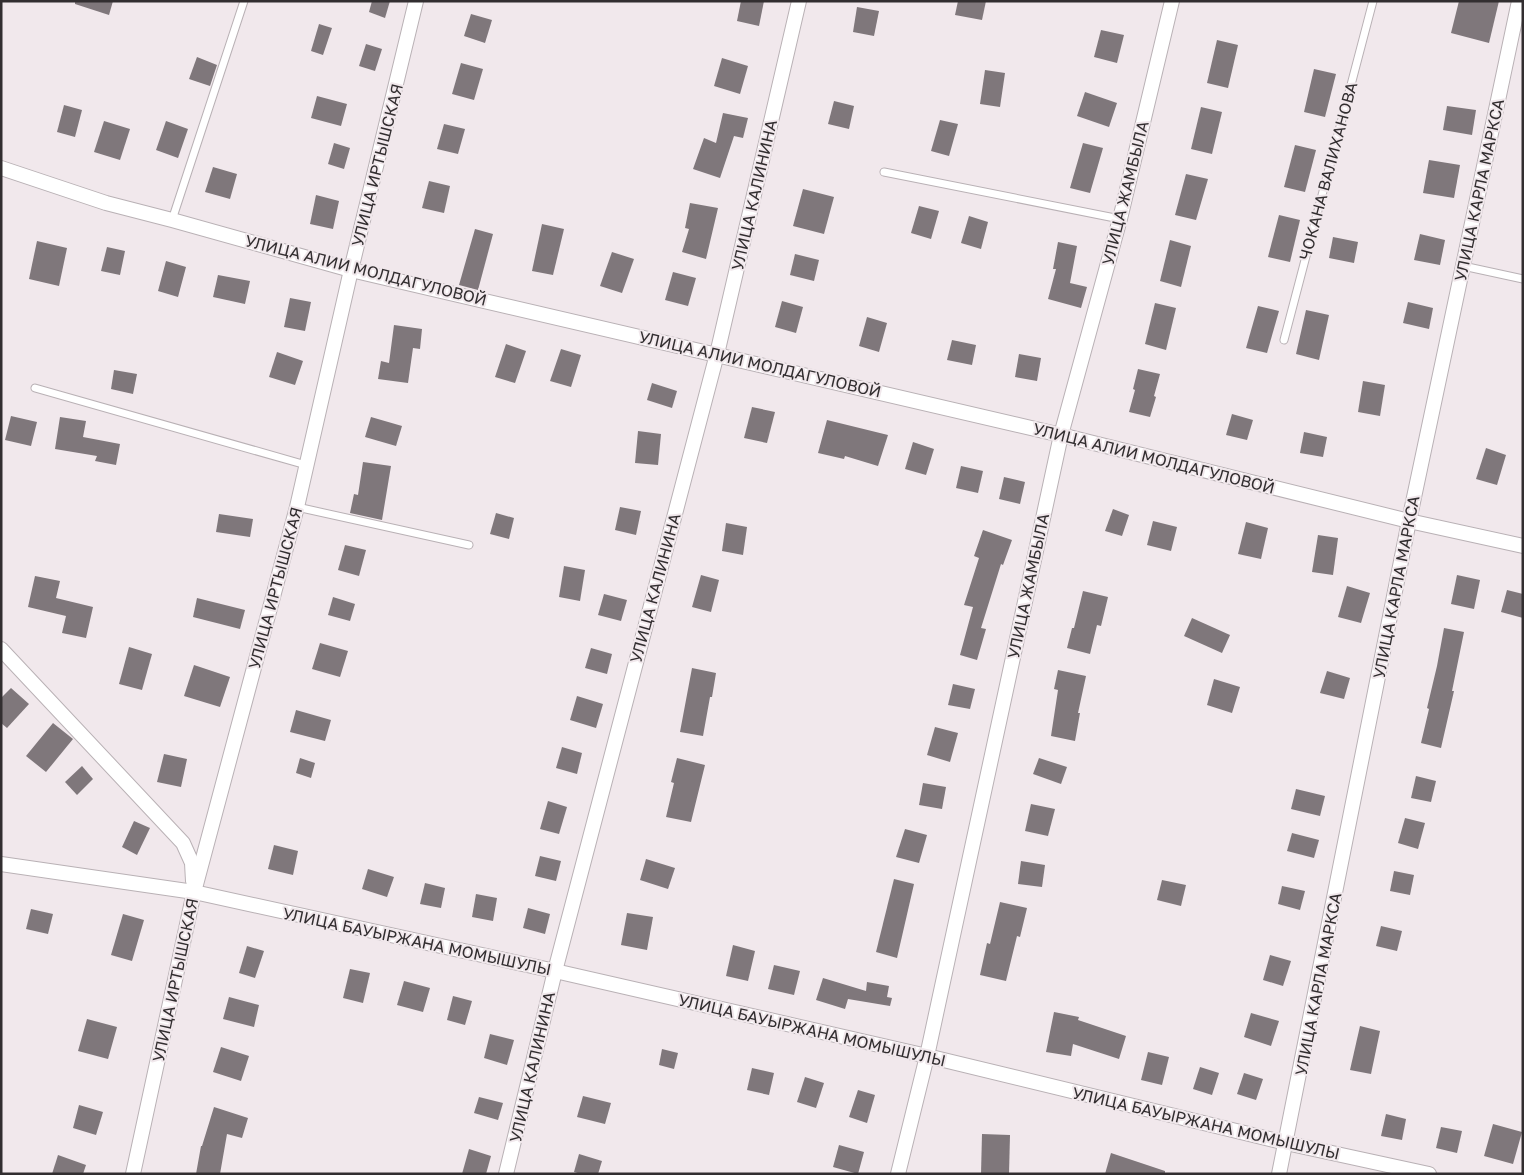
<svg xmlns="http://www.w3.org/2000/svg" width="1524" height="1175" font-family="'Golos Text',sans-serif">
<rect width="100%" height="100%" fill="#f1e8ec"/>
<g fill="#7f777b">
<polygon points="75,1 113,1 109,15 75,4"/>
<polygon points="372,1 390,1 385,18 369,12"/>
<polygon points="741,1 764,1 759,26 737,21"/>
<polygon points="958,1 986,1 982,20 955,15"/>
<polygon points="1459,1 1499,1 1489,43 1451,33"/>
<polygon points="857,7 879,11 874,36 853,32"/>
<polygon points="471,14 492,20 485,43 464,36"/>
<polygon points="319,24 332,28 323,55 311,51"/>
<polygon points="1101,30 1124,35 1117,63 1094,57"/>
<polygon points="1217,40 1238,45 1228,88 1207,83"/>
<polygon points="366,44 382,49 375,71 359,66"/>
<polygon points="197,57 217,65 210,86 189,79"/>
<polygon points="722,58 748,66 740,94 714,86"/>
<polygon points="461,63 483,69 474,100 452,94"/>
<polygon points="1314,69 1336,74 1325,117 1304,112"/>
<polygon points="985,70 1005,73 1000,107 980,104"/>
<polygon points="1085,92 1117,103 1109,127 1077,116"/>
<polygon points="317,96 347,104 341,126 311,118"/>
<polygon points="834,101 854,106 849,129 828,124"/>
<polygon points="64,105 82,110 75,137 57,132"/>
<polygon points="1447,106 1476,110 1472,135 1443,130"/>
<polygon points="1201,107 1222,112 1212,154 1191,149"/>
<polygon points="723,113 748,118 743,138 734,136 720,178 693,169 704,138 716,143"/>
<polygon points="940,120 958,124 949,156 931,151"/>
<polygon points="104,121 130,129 120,160 94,152"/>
<polygon points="166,121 188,129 178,158 156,150"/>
<polygon points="444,124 465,129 458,154 437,149"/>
<polygon points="334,143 350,148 344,169 328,164"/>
<polygon points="1083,143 1103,148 1090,193 1070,188"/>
<polygon points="1295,145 1316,150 1305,192 1284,187"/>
<polygon points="1429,160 1460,165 1454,198 1423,193"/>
<polygon points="213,167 237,174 230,199 205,192"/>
<polygon points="1186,174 1208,179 1196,220 1175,215"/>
<polygon points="429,181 450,186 444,213 422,208"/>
<polygon points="803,189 834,197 824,234 793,226"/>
<polygon points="316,195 339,201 333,229 310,224"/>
<polygon points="690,203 718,208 706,259 682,252 689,229 685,228"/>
<polygon points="919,206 939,211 931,239 911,233"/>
<polygon points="1279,215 1300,220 1290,262 1268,257"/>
<polygon points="969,216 988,222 981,249 961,243"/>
<polygon points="542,224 564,229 553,275 532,271"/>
<polygon points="475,229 493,234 478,290 459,285"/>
<polygon points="1420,234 1445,240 1440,265 1414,260"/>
<polygon points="1333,237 1358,242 1354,263 1329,258"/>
<polygon points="1170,240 1191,246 1181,287 1160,281"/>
<polygon points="37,241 67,248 59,286 29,279"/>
<polygon points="1058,242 1077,246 1070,283 1087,287 1081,308 1048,299 1056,269 1053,269"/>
<polygon points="107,247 125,251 120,275 101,271"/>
<polygon points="612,252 634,259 622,293 600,286"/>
<polygon points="795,254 819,260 814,281 790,275"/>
<polygon points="166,261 186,267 178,297 158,291"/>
<polygon points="673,272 696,278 688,306 665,300"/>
<polygon points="218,275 250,281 245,304 213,297"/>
<polygon points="290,298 311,302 305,331 284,327"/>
<polygon points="782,301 803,307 796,333 775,327"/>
<polygon points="1408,302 1433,308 1429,329 1403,323"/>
<polygon points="1155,303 1176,308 1166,350 1145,344"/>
<polygon points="1258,306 1279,311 1267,353 1246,348"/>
<polygon points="1306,310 1329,315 1319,360 1296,354"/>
<polygon points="867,317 887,323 879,352 859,346"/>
<polygon points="394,325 422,329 420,349 413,348 408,383 378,379 381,361 389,363"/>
<polygon points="952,340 976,345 972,365 947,360"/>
<polygon points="506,344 526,351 515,383 495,377"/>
<polygon points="561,349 581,355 571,387 550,381"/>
<polygon points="277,352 303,361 295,385 269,377"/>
<polygon points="1019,354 1041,358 1037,381 1015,377"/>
<polygon points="1138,369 1160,374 1154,396 1156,397 1150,417 1129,412 1135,390 1133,389"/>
<polygon points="114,370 137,374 133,394 111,389"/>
<polygon points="1363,381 1385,385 1380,416 1358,412"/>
<polygon points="652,383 677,391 672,408 647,400"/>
<polygon points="752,407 775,412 767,443 744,438"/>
<polygon points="1232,414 1253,420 1247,440 1226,435"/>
<polygon points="11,416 37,422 31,446 5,440"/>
<polygon points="60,417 86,421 83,437 120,444 116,465 95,461 97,456 55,449"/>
<polygon points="371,417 402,426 396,446 365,437"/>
<polygon points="827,420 888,435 878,466 845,456 844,459 818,453"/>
<polygon points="638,431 661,434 658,465 635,463"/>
<polygon points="1304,432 1327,437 1323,457 1300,453"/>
<polygon points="913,442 934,449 926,475 905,469"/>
<polygon points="1486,448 1506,455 1497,485 1476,479"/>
<polygon points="363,462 391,466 382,520 350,513 354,494 358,495"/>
<polygon points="961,466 983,471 978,493 956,488"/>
<polygon points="1004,477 1025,482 1020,504 999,499"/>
<polygon points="620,507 641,511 636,535 615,530"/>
<polygon points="1113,509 1129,515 1122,536 1105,531"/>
<polygon points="496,513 514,518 509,539 490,534"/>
<polygon points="219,514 253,519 250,537 216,532"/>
<polygon points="1153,521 1177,527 1171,551 1147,545"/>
<polygon points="1246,522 1268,528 1261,559 1238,554"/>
<polygon points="726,523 747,527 743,555 722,551"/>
<polygon points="983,530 1012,540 1003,565 1001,564 981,628 986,629 977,660 960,655 973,607 964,605 979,558 974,556"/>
<polygon points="1318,535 1338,538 1333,575 1312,572"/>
<polygon points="345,545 366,550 359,576 338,570"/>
<polygon points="564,566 585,570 580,601 559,597"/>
<polygon points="701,575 719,580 711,612 692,607"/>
<polygon points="1457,575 1480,580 1474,609 1451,604"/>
<polygon points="35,576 60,581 56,598 93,607 86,638 62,633 66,616 28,607"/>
<polygon points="1347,586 1370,593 1361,623 1338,617"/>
<polygon points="1507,590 1523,594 1523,618 1501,612"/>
<polygon points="1083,591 1108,597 1101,626 1097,625 1090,654 1067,648 1072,628 1074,628"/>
<polygon points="604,594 627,600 621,621 598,615"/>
<polygon points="333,597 355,604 350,621 328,615"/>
<polygon points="197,598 245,610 240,629 193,617"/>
<polygon points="1192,618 1230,635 1222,653 1184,636"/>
<polygon points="1444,628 1464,632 1452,691 1454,691 1441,748 1421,743 1429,709 1427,708 1437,666"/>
<polygon points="320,643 348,651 340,677 312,669"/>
<polygon points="129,647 152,654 142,690 119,684"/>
<polygon points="591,648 612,654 607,674 585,668"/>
<polygon points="194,665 230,677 220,707 184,696"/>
<polygon points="692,668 716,673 712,697 710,697 703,736 680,732"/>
<polygon points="1058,670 1086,676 1078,713 1080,713 1075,741 1051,736 1058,690 1054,689"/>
<polygon points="1327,671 1350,678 1344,699 1320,693"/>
<polygon points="1214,679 1240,687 1232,713 1207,705"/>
<polygon points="953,684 975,689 970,709 948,705"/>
<polygon points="11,688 29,704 7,728 1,723 1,698"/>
<polygon points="577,696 603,704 596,728 570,720"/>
<polygon points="296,710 331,720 325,741 290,732"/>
<polygon points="53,723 73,739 46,772 26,756"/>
<polygon points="935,727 958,733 950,762 927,755"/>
<polygon points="562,747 582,753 577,774 556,768"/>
<polygon points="164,754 187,759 181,787 157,782"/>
<polygon points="300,758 315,763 311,778 296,773"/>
<polygon points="677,758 705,765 691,822 666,817 674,783 671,782"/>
<polygon points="1039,758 1067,767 1061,784 1033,774"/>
<polygon points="82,766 93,779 77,795 65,782"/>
<polygon points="1416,776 1436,781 1431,802 1411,798"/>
<polygon points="923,783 946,787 942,809 919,805"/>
<polygon points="1296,789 1325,796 1320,816 1291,809"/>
<polygon points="548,801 567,807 559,834 540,829"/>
<polygon points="1031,804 1055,809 1048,836 1025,831"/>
<polygon points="1405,818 1425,823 1418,849 1398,843"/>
<polygon points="134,821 150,828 137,855 122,847"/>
<polygon points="905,829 927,835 919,863 896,857"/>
<polygon points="1292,833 1319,840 1314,858 1287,851"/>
<polygon points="274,845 298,851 293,875 268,869"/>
<polygon points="540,856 561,861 556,881 535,876"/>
<polygon points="646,859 675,868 668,889 640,880"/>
<polygon points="1021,861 1045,865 1042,887 1018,884"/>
<polygon points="368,869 394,877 387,897 362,889"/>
<polygon points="1394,871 1414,875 1410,895 1390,891"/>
<polygon points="894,879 914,884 897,958 876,952"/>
<polygon points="1162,880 1186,885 1181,906 1157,900"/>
<polygon points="425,883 445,888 441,908 420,904"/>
<polygon points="1282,886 1305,891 1300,910 1278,904"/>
<polygon points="476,894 497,898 493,921 472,917"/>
<polygon points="1000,902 1027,908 1020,937 1017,936 1006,981 980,975 987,943 990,944"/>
<polygon points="528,908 550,914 545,934 523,928"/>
<polygon points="31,909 53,914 48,934 26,929"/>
<polygon points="627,913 653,917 647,950 621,945"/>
<polygon points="123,914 144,920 132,961 111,955"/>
<polygon points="1381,926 1402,931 1397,951 1376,946"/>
<polygon points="733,945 755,951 748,981 726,976"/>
<polygon points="247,946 264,951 255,978 239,973"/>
<polygon points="1270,955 1291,961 1283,986 1263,980"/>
<polygon points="774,965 800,971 794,995 768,989"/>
<polygon points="350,969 370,973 363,1003 343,998"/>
<polygon points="823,978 866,991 867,982 889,986 887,997 892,998 890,1006 848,999 845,1009 816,1000"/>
<polygon points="404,981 430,988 423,1012 397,1005"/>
<polygon points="453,996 472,1001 465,1025 447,1020"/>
<polygon points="229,997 259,1005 254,1027 223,1019"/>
<polygon points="1054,1012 1079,1017 1078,1020 1126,1036 1119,1059 1073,1044 1071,1056 1046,1052"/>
<polygon points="1251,1013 1279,1021 1271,1046 1244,1037"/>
<polygon points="87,1019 117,1027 108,1059 78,1051"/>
<polygon points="1360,1026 1380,1031 1371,1074 1350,1070"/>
<polygon points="490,1034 514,1040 507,1065 484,1058"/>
<polygon points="221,1047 249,1056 241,1081 213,1072"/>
<polygon points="662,1049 678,1053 674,1069 659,1065"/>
<polygon points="1148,1052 1169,1057 1162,1085 1141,1080"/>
<polygon points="1200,1067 1219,1073 1212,1095 1193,1089"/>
<polygon points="752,1068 774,1073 769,1095 747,1090"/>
<polygon points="1244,1073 1263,1079 1256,1100 1237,1094"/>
<polygon points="805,1077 824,1083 816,1108 797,1102"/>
<polygon points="858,1090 875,1095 867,1123 849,1117"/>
<polygon points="583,1096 611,1103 605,1124 577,1117"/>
<polygon points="479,1097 503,1103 498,1120 474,1113"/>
<polygon points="79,1105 103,1112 96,1135 73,1128"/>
<polygon points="214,1107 248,1118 242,1138 227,1134 220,1174 196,1174 201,1146 202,1146"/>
<polygon points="1386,1114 1406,1119 1402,1140 1381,1136"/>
<polygon points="1493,1124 1522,1132 1513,1164 1484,1156"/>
<polygon points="1441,1127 1462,1131 1457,1153 1436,1148"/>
<polygon points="982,1134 1010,1135 1009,1174 981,1174"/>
<polygon points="839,1145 864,1152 858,1174 833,1167"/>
<polygon points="469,1149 491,1156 486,1174 462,1174"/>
<polygon points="1111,1153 1165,1171 1165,1174 1105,1174"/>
<polygon points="579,1154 602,1161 598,1174 581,1174 574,1172"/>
<polygon points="58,1155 86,1165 83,1174 52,1174"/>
</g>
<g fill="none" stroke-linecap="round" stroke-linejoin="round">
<g stroke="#b9b1b5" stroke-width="9">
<g id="lane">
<polyline points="884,172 1120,219"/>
<polyline points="172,220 244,1"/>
<polyline points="1463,266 1523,279"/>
<polyline points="1284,340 1373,1"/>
<polyline points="35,388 306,465"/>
<polyline points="297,507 469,545"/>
</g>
</g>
<g stroke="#b9b1b5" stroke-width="16">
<g id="street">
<polyline points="1,168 106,203 172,220 351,270 1061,435 1409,521 1523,546"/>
<polyline points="1,649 183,843 192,863 193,881"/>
<polyline points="1,864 194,892 555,971 927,1056 1286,1143 1429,1174"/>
<polyline points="133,1174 194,892 297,507 351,270 416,1"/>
<polyline points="506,1174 555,971 717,354 799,1"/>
<polyline points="898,1174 927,1056 1061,435 1120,219 1172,1"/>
<polyline points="1279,1174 1409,521 1519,1"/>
</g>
</g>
<use href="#lane" stroke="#fff" stroke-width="7"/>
<use href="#street" stroke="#fff" stroke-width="14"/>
</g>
<g text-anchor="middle" stroke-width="4" stroke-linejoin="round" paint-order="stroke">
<g font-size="16" fill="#322e30" stroke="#f1e8ec">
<text transform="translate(377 165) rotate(-76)" y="6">УЛИЦА ИРТЫШСКАЯ</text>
<text transform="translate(1328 171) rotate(-75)" y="6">ЧОКАНА ВАЛИХАНОВА</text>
<text transform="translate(1479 190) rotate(-78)" y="6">УЛИЦА КАРЛА МАРКСА</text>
<text transform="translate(1125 193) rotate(-76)" y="6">УЛИЦА ЖАМБЫЛА</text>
<text transform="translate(754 195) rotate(-77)" y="6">УЛИЦА КАЛИНИНА</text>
<text transform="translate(366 270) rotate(14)" y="6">УЛИЦА АЛИИ МОЛДАГУЛОВОЙ</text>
<text transform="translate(760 364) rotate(13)" y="6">УЛИЦА АЛИИ МОЛДАГУЛОВОЙ</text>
<text transform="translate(1154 458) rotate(14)" y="6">УЛИЦА АЛИИ МОЛДАГУЛОВОЙ</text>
<text transform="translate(1028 586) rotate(-78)" y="6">УЛИЦА ЖАМБЫЛА</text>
<text transform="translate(1396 587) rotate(-79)" y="6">УЛИЦА КАРЛА МАРКСА</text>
<text transform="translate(275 588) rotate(-75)" y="6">УЛИЦА ИРТЫШСКАЯ</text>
<text transform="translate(655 588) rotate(-75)" y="6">УЛИЦА КАЛИНИНА</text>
<text transform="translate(417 941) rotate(12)" y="6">УЛИЦА БАУЫРЖАНА МОМЫШУЛЫ</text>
<text transform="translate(175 980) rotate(-78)" y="6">УЛИЦА ИРТЫШСКАЯ</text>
<text transform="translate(1318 984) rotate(-79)" y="6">УЛИЦА КАРЛА МАРКСА</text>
<text transform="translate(812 1030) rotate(13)" y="6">УЛИЦА БАУЫРЖАНА МОМЫШУЛЫ</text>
<text transform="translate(532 1067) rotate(-77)" y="6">УЛИЦА КАЛИНИНА</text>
<text transform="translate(1206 1123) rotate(13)" y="6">УЛИЦА БАУЫРЖАНА МОМЫШУЛЫ</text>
</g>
</g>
<rect width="1524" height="1175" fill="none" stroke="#322e30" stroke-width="5"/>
</svg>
